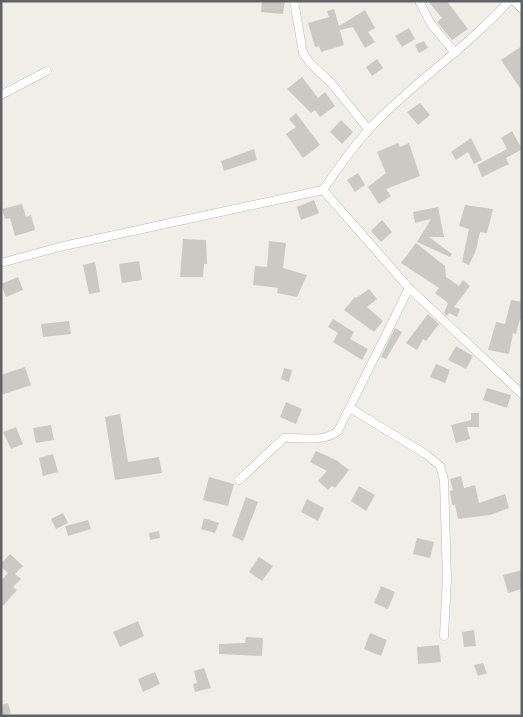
<svg xmlns="http://www.w3.org/2000/svg" width="523" height="717" font-family="Commissioner,sans-serif">
<rect width="100%" height="100%" fill="#f1eee7"/>
<g fill="#ccc9c4">
<polygon points="262,1 285,1 283,14 261,12"/>
<polygon points="428,1 447,1 468,29 452,40 437,22 442,18"/>
<polygon points="334,9 339,26 365,10 375,28 368,32 375,42 365,48 353,27 340,30 344,45 321,52 319,46 315,47 308,23 329,17 327,11"/>
<polygon points="409,28 415,39 402,47 395,36"/>
<polygon points="424,41 428,48 419,53 415,45"/>
<polygon points="522,46 522,91 501,60"/>
<polygon points="377,59 383,68 372,76 366,67"/>
<polygon points="302,77 318,98 325,92 335,106 320,117 315,110 311,113 287,89"/>
<polygon points="420,103 430,115 418,125 407,112"/>
<polygon points="296,113 320,145 303,158 286,134 296,127 289,119"/>
<polygon points="341,120 353,132 342,144 330,132"/>
<polygon points="512,131 522,149 506,158 509,164 482,177 477,165 507,149 501,138"/>
<polygon points="471,138 482,160 474,164 468,152 456,160 451,152"/>
<polygon points="398,143 400,147 409,143 420,176 386,189 391,196 379,204 368,187 386,173 377,152"/>
<polygon points="254,149 257,160 224,171 221,161"/>
<polygon points="358,173 365,185 355,192 347,180"/>
<polygon points="314,200 319,213 301,220 297,207"/>
<polygon points="22,204 26,217 31,215 35,230 15,236 10,218 5,219 2,209"/>
<polygon points="465,205 493,209 487,233 480,232 476,250 469,265 462,262 469,229 459,226"/>
<polygon points="438,207 444,237 429,237 452,254 450,257 417,242 431,219 415,223 413,212"/>
<polygon points="382,220 392,232 381,242 371,231"/>
<polygon points="183,239 206,240 207,264 204,264 203,277 180,277"/>
<polygon points="269,241 286,243 283,268 307,275 297,297 277,293 278,288 253,285 255,266 267,267"/>
<polygon points="416,243 445,266 446,277 459,286 463,280 470,286 454,307 460,309 457,317 449,313 447,316 444,313 448,303 435,293 439,288 401,263"/>
<polygon points="139,261 142,280 122,283 119,264"/>
<polygon points="95,262 100,292 89,294 83,265"/>
<polygon points="18,277 23,290 6,297 1,284"/>
<polygon points="369,289 377,299 367,307 383,321 374,332 344,310 355,297 356,298"/>
<polygon points="511,300 522,302 522,319 520,319 516,334 513,333 509,354 488,350 496,322 505,324"/>
<polygon points="428,314 439,324 426,341 423,339 417,350 406,343"/>
<polygon points="333,319 354,332 350,339 368,349 362,360 333,342 338,333 328,327"/>
<polygon points="69,321 71,334 43,337 41,324"/>
<polygon points="395,328 402,332 386,359 381,357"/>
<polygon points="456,346 473,356 466,369 448,360"/>
<polygon points="436,364 450,370 445,383 430,377"/>
<polygon points="25,367 31,385 1,395 1,375"/>
<polygon points="284,368 292,370 289,382 281,379"/>
<polygon points="487,388 511,395 507,408 483,400"/>
<polygon points="286,402 302,409 296,424 280,417"/>
<polygon points="471,413 479,413 479,427 467,427 470,439 456,443 451,425 471,420"/>
<polygon points="120,414 128,462 159,457 162,473 115,480 105,417"/>
<polygon points="51,425 54,440 36,443 33,428"/>
<polygon points="16,427 23,444 11,449 3,432"/>
<polygon points="316,451 336,460 349,470 335,488 332,486 328,490 318,481 327,471 310,462"/>
<polygon points="53,454 58,472 43,476 39,458"/>
<polygon points="461,476 464,488 475,485 479,503 505,494 509,508 490,515 458,519 455,505 452,505 450,491 453,490 450,479"/>
<polygon points="209,477 234,484 228,506 203,500"/>
<polygon points="359,486 375,495 366,511 351,501"/>
<polygon points="246,497 258,502 243,541 232,536"/>
<polygon points="307,499 324,508 318,521 301,512"/>
<polygon points="63,513 68,523 56,529 51,519"/>
<polygon points="204,518 219,523 215,533 201,529"/>
<polygon points="88,520 91,529 68,536 65,526"/>
<polygon points="159,531 160,538 150,540 149,533"/>
<polygon points="417,538 434,542 430,558 413,554"/>
<polygon points="10,554 23,566 15,574 21,579 13,587 17,590 1,608 1,581 8,573 1,567 1,564"/>
<polygon points="259,557 273,566 262,581 249,572"/>
<polygon points="522,570 522,589 508,593 503,575"/>
<polygon points="381,586 395,592 388,609 374,603"/>
<polygon points="138,621 144,636 120,647 113,632"/>
<polygon points="474,630 476,646 464,647 462,632"/>
<polygon points="370,633 387,640 381,656 364,649"/>
<polygon points="246,637 263,638 262,656 219,654 219,644 245,643"/>
<polygon points="439,645 441,662 418,664 417,647"/>
<polygon points="483,663 487,673 478,676 474,665"/>
<polygon points="204,668 211,688 195,692 193,684 197,683 194,671"/>
<polygon points="155,672 160,684 143,692 138,679"/>
<polygon points="8,703 11,713 1,716 1,705"/>
</g>
<g fill="none" stroke-linecap="round" stroke-linejoin="round">
<g stroke="#b7babe" stroke-width="9">
<g id="street">
<polyline points="294,1 303,53 310,63 331,83 369,130"/>
<polyline points="419,1 431,24 455,53"/>
<polyline points="514,1 522,9"/>
<polyline points="1,95 47,71"/>
<path d="M323 190C341 164 359 138 382 116 423 76 470 44 509 1"/>
<polyline points="1,263 59,247 323,190 409,288 522,394"/>
<polyline points="350,408 427,455 440,466 444,480 447,579 444,636"/>
<path d="M239 480 284 438C302 437 323 443 338 431L409 288"/>
</g>
</g>
<use href="#street" stroke="#fff" stroke-width="8"/>
</g>
<rect width="523" height="717" fill="none" stroke="#5e6368" stroke-width="5"/>
</svg>
